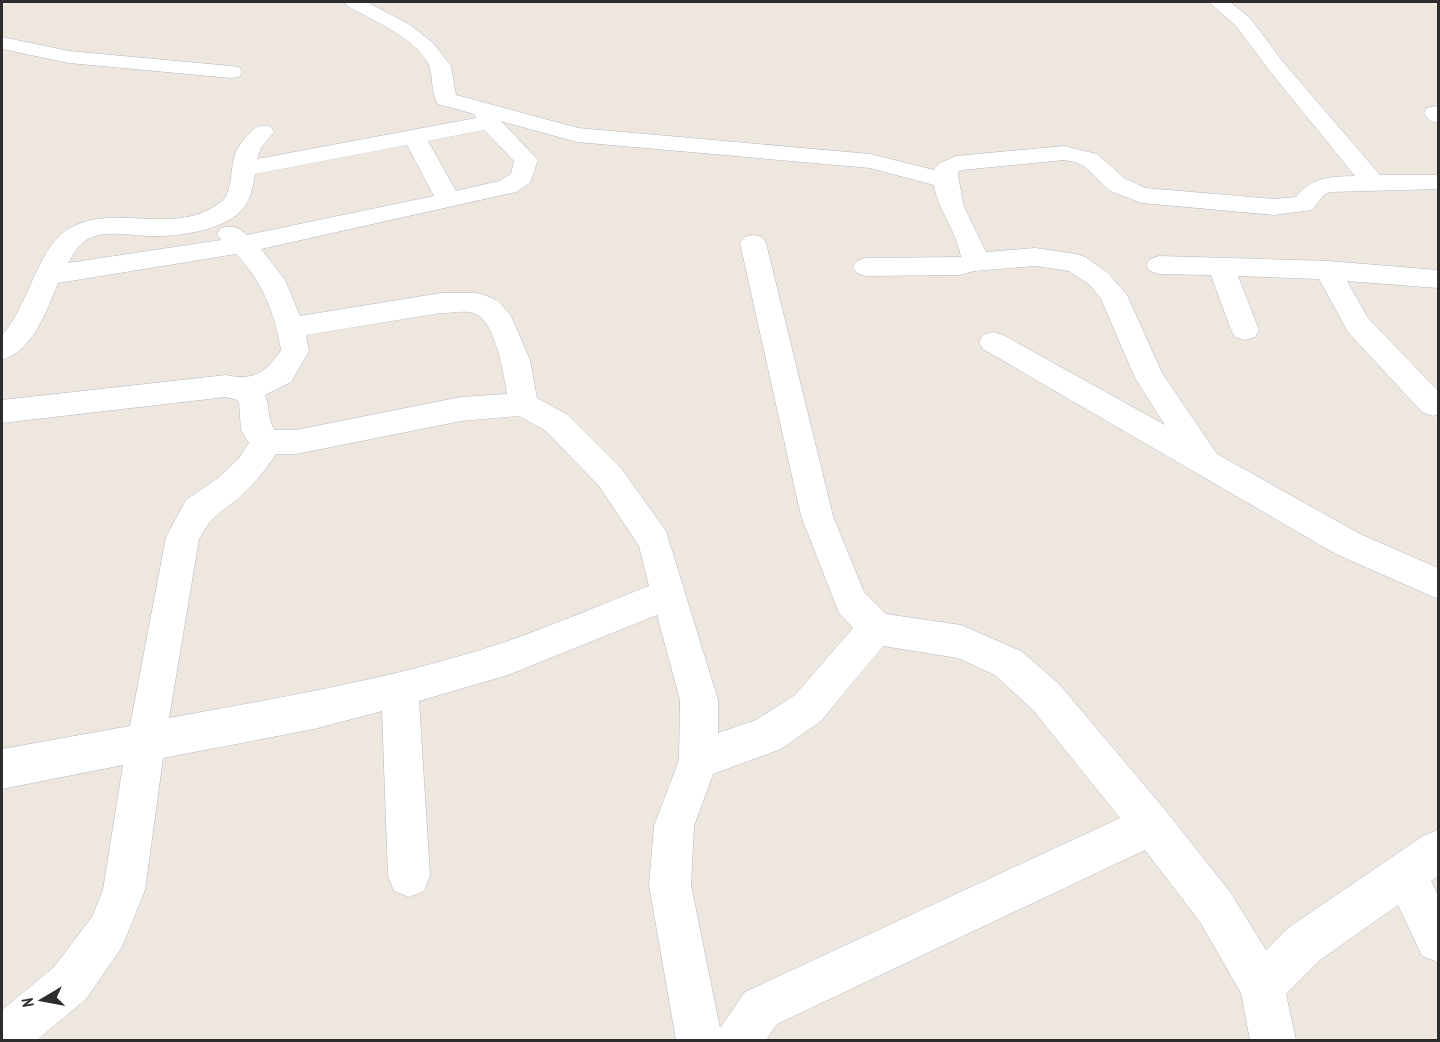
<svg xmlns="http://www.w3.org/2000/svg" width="1440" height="1042" font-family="'PT Sans Narrow',sans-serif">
<rect width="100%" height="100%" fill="#eee7e0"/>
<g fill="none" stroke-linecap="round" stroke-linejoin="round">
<g stroke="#b4b7c0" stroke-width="1">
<g id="minor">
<path d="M345 2H367L410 25 433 43 451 66 456 95 578 128 870 154 934 170 938 164 956 156 1064 146 1097 154 1124 178 1145 188 1274 199 1296 197C1314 176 1329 177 1355 176L1269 70 1236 26 1209 2H1230L1250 18 1283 62 1380 175H1438V189L1330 192 1324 195 1312 210 1274 215 1142 203 1110 191 1084 166 1075 162 1064 160 962 170 958 172V176L964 207 986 252 1035 248 1076 254 1085 257 1108 273 1127 295 1162 373 1217 454 1360 534 1438 568V599L1336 554 983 349 979 342 983 335 993 332 1003 335 1165 425 1135 378 1101 299 1090 285 1069 271 1035 266 974 271 959 275 866 276 857 273 853 267 857 261 866 258 961 257C957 231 938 211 934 185L870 168 577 142 501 121 538 160 530 183 516 192 261 249 285 280 300 316 441 293H477L487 296 498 301 511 316 530 360 537 398 568 415 621 468 666 531 718 700V733L756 720 795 695 853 628 839 613 801 516 740 243 744 237 753 235 762 237 766 243 833 516 864 592 886 614 961 625 1021 651 1059 684 1166 811 1230 892 1266 950 1288 928 1423 836 1438 830V876L1431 881 1438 895V962L1422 956 1398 905 1320 960 1286 994 1296 1040H1250L1241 993 1200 922 1145 850 777 1024 766 1040H676L649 885 654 826 679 760 680 700 657 615 508 675 419 701 430 876 424 891 409 897 394 891 388 876 382 711 314 729 163 758 145 890 122 947 86 999 37 1040H2V1010L54 967 92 917 103 890 123 765 2 789V749L130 726 166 537 186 500 218 478 239 458 249 443 241 430 239 403 237 400 226 397 2 423V400L226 375C253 381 266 373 281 350 275 314 262 280 236 254L58 283C47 310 33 351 2 360V335C29 307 37 246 70 228 116 202 174 238 221 202 233 193 230 168 235 154 238 147 242 141 248 135 255 127 260 124 271 127L274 132 261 148 257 159 476 118 474 114 438 104C430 92 434 76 428 63 415 38 371 19 347 6ZM484 130 514 161 511 174 499 181 456 191 428 141ZM407 145 434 196 247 235C238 227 233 225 221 228L217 234 221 240 68 263C73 254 79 244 88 239 104 230 130 235 148 236 174 237 219 232 240 212 250 203 253 187 255 174ZM441 313C451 313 464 310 474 313 495 319 504 375 507 394L461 397 296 430H275C267 421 270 406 265 395L291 382 309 351 306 335ZM519 416 546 431 599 486 639 546 649 586C603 604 556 624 508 641 399 678 283 697 169 718L199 539C213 513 222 513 242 495 256 482 266 469 276 454H296L461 421ZM883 646 958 658 995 675 1033 710 1120 818 745 992 720 1028 691 885 694 826 713 774 781 749 821 721Z"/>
<polygon points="2,37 69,51 231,66 239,67 242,72 239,77 231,78 69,63 2,49"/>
<polygon points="1435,106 1438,107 1438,123 1430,121 1424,113 1427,108"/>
<polygon points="1159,256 1328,261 1438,270 1438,288 1347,281 1368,318 1438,391 1438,414 1433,416 1422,412 1348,332 1319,279 1238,276 1259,330 1255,337 1245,340 1235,337 1231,330 1211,275 1159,274 1150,271 1146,265 1150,259"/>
</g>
</g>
<use href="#minor" fill="#fff" fill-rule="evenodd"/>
</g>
<rect width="1440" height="1042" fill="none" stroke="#2d2d2d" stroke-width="6"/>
<g transform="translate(42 1000) rotate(260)" stroke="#ffffff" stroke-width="4.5" paint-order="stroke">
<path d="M0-4.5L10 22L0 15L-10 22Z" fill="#2d2d2d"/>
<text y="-9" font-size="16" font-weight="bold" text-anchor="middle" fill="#2d2d2d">N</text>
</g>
</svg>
